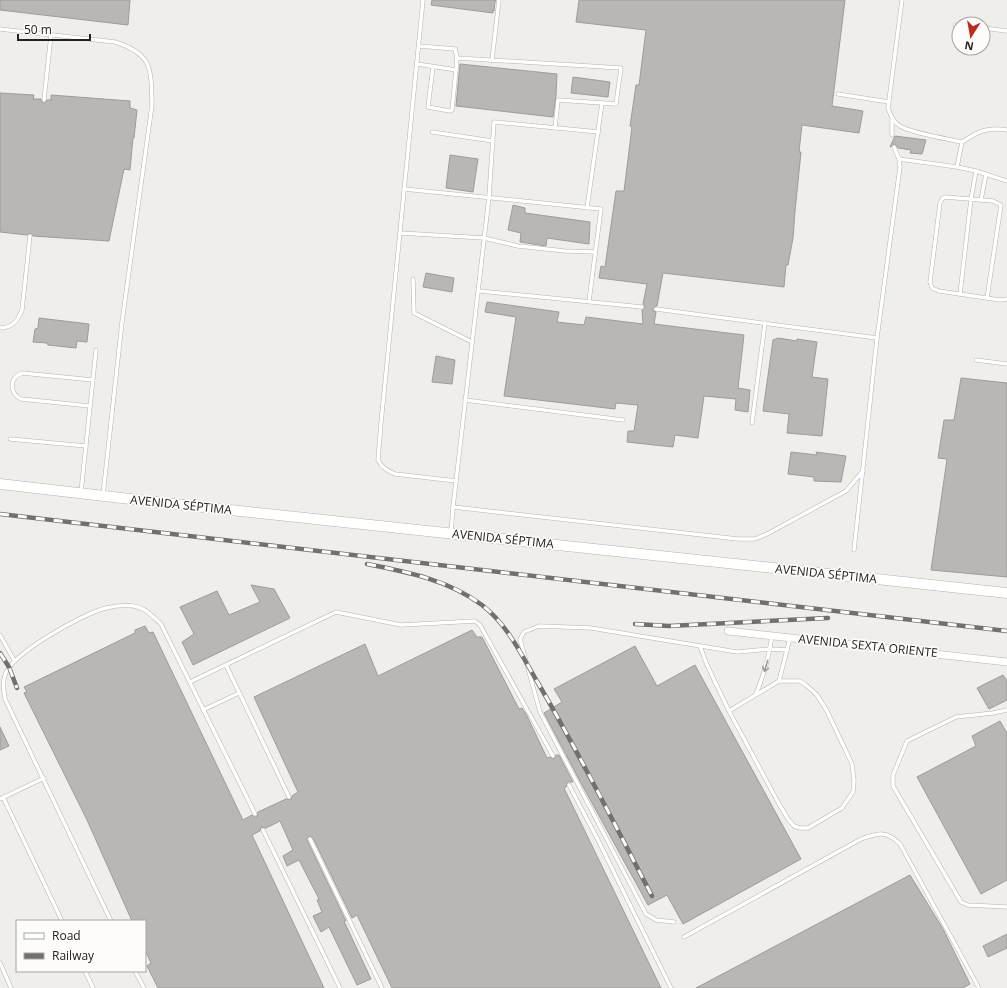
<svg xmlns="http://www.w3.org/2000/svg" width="1007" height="988" font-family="'Open Sans',sans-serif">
<rect width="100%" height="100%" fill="#f0eeeb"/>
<g fill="#b9b6b4" stroke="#9e9c9a">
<polygon points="0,0 130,0 128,25 0,10"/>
<polygon points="432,0 496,0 495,2 494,11 493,10 493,13 431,5"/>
<polygon points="579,0 845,0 832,106 863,111 859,133 802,125 799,152 801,152 795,211 793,238 788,265 786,265 784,287 663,273 657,306 653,308 653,311 656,312 654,324 744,335 738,388 750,390 748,412 735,410 736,399 704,396 698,438 675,435 673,447 627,442 628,431 634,431 638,405 616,403 615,409 504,396 516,317 485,312 487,302 559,312 557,322 584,325 586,317 643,324 642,310 645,307 643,304 647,284 599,278 601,266 605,267 616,191 624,191 632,127 630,126 636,85 639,85 646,30 576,22"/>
<polygon points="460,64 557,74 556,96 553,117 456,106"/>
<polygon points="573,77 610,82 608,97 571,93"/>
<polygon points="0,93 34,95 33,99 41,99 42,102 44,103 46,102 47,100 51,100 51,95 130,101 130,108 137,110 134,138 133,138 130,170 124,169 109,241 33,236 30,233 27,235 0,232"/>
<polygon points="895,136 926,140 922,154 910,153 911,150 898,148 895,144 890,147"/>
<polygon points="450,155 478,159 473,192 446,188"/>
<polygon points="513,205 525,208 525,213 590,222 589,244 547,238 546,246 520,242 521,233 508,230"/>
<polygon points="426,273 454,278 452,292 423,287"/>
<polygon points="39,318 89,324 87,342 77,341 76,348 48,345 47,343 33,342 35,329 38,328"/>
<polygon points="778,338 797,341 797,339 817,342 812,377 828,379 822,436 787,433 789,414 763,411 773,340"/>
<polygon points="436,356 455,360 452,384 432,382"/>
<polygon points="961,378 1007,383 1007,577 931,570 947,459 938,458 944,420 954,420"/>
<polygon points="791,452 817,455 816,452 846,456 841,482 814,481 814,477 788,474"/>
<polygon points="251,585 274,589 290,618 193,665 182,642 194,634 180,607 217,591 229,615 260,602"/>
<polygon points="145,626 149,633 153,632 243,820 252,815 254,817 257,817 258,812 286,799 291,800 292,796 298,792 254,697 365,644 378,676 472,630 477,637 482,637 519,709 522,708 526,714 547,758 550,757 554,759 556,755 559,755 573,782 567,782 566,787 564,788 661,988 392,988 357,915 352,918 313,838 309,836 307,838 307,840 346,921 344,921 371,979 357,985 329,927 321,932 313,916 322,912 317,900 319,899 299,860 287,866 283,856 293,850 280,821 266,828 261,827 260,831 252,835 324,988 158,988 147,966 151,963 145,950 145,921 132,921 87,820 24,693 27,692 24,687 135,633 135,630"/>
<polygon points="635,646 657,686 695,665 801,859 683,924 667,895 648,905 581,783 544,713 562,702 554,689"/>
<polygon points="1003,675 1007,681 1007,700 989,709 977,688"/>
<polygon points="1000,721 1007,733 1007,880 981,894 917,777 976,746 972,736"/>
<polygon points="0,727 9,746 0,750"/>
<polygon points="910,875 943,929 970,984 963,988 696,988"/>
<polygon points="1007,934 1007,948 988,957 983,946"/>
</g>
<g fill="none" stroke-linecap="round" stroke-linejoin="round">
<g stroke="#b4b3b0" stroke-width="4.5">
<g id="lane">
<path d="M423 0 381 423 378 460C382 468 388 471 395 474L456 481"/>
<path d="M902 0 888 108C891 116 893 122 900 126 911 133 948 139 962 142"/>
<polyline points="955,25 959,26"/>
<polyline points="983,28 1007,31"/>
<path d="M0 29 115 42C153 54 151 69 152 105L122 322 103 495"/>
<polyline points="457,58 621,68 616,104 602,103 587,208"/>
<polyline points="492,60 499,0"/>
<polyline points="417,64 456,70 457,58 455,49 419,46"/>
<polyline points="433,67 428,107 450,111 452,110 456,70"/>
<polyline points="838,94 889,102"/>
<polyline points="44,100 51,35"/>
<polyline points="892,118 892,135"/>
<polyline points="555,128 558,100 602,103"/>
<path d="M1007 130C987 127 979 131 962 142L957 167 976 171 1007 181"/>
<polyline points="432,132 493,141"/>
<polyline points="894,147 899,159"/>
<polyline points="404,189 601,209 589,301"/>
<polyline points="981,200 986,174"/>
<polyline points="400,233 484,238 518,246 565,251 595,252"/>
<polyline points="413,279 414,313 472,342"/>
<polyline points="479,291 642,307"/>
<polyline points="960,294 971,199 976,171"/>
<polyline points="987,298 1001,205 993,201 945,197 942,199 940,203 930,282 932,288 939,291 1000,300 1007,299"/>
<polyline points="656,309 877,338"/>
<path d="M0 328C13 327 17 322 22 310L30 236"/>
<polyline points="976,360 1007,364"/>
<polyline points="465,400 623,420"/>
<path d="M90 406 21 399C9 393 9 378 22 373L93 380"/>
<polyline points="752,423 765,323"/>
<polyline points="10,439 86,446"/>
<polyline points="81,492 96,350"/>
<polyline points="453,507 738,539 755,539 767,534 846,491 863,471"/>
<polyline points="451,533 453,507 489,197 494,122 599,132"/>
<polyline points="854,550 877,338 900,167 899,159 957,167"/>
<polyline points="0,635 14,660"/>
<polyline points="700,646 707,665 729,711 779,681 800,681 806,685 817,695 827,711 852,764 854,781 853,792 842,808 808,828 800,828 794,826 788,819 779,804 729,711"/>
<polyline points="226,665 289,797"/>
<polyline points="779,681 790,638"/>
<polyline points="190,682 336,612 401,625 475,621 480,625 553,756"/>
<path d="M756 694C764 675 769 656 772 636"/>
<polyline points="203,710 239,693"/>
<polyline points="1007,710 993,713 956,717 907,741 893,775 893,786 961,902 968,905 1007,907"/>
<polyline points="569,785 598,840 671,988"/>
<polyline points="3,797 62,921"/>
<polyline points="0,799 44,778"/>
<polyline points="263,830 340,988"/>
<polyline points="310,839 382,988"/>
<path d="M111 921 5 699C4 691 2 683 5 675 12 653 84 613 106 608 114 606 125 605 134 606 146 608 152 616 161 624L255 814"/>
<polyline points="674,922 656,920 646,914 540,712 520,639 524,632 539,626 591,628 737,652 770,649 787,650"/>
<path d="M684 937 861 839C878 833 886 830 900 844L979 988"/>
<polyline points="0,963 11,988"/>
<polyline points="85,971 93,988"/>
<polyline points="135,971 144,988"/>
</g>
</g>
<g stroke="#b4b3b0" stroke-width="8">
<polyline id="street" points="728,631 1007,662"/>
</g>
<g stroke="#b4b3b0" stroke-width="11">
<polyline id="secondary" points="0,484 165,503 1007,593"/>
</g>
<use href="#lane" stroke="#fff" stroke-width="3.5"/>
<use href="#street" stroke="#fff" stroke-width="7"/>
<use href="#secondary" stroke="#fff" stroke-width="10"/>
<g stroke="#71706e" stroke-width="4.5">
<g id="rail">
<polyline points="0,514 1007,631"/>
<path d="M367 564C408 572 448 580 482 605 508 625 522 656 538 683 579 753 615 825 652 896"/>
<polyline points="635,624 669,626 828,618"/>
<polyline points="0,653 9,667 17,688"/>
</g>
</g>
<use href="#rail" stroke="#fdfcf9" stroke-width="3" stroke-dasharray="9" stroke-linecap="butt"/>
</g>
<defs><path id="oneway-shaft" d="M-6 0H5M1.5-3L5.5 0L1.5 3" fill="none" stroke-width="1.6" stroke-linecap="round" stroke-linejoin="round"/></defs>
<use stroke="#9c9c9b" href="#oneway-shaft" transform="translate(766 666) rotate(106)"/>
<g text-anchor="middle" stroke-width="3.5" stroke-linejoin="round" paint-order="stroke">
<g font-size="12" fill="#232221" stroke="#fdfcf9">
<text transform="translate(181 505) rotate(6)" y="4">AVENIDA SÉPTIMA</text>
<text transform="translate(503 539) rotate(6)" y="4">AVENIDA SÉPTIMA</text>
<text transform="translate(826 574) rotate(6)" y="4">AVENIDA SÉPTIMA</text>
<text transform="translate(868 646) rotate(6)" y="4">AVENIDA SEXTA ORIENTE</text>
</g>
</g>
<rect x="16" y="920" width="130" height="52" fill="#fdfcf9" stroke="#a6a5a3"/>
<rect x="24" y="933" width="20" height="6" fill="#ffffff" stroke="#a6a5a3"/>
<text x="52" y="940" font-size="12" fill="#232221">Road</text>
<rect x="24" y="953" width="20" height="6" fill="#71706e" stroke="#a6a5a3"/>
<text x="52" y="960" font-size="12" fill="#232221">Railway</text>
<g transform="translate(971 36) rotate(191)"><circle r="19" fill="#fdfcf9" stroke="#a6a5a3"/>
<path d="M0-3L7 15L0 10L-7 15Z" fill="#b92c1e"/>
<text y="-6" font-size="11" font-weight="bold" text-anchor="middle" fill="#232221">N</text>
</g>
<path d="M18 34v6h72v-6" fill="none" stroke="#232221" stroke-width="2"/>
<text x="24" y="34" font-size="12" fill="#232221" stroke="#fdfcf9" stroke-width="3" paint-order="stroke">50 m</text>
</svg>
